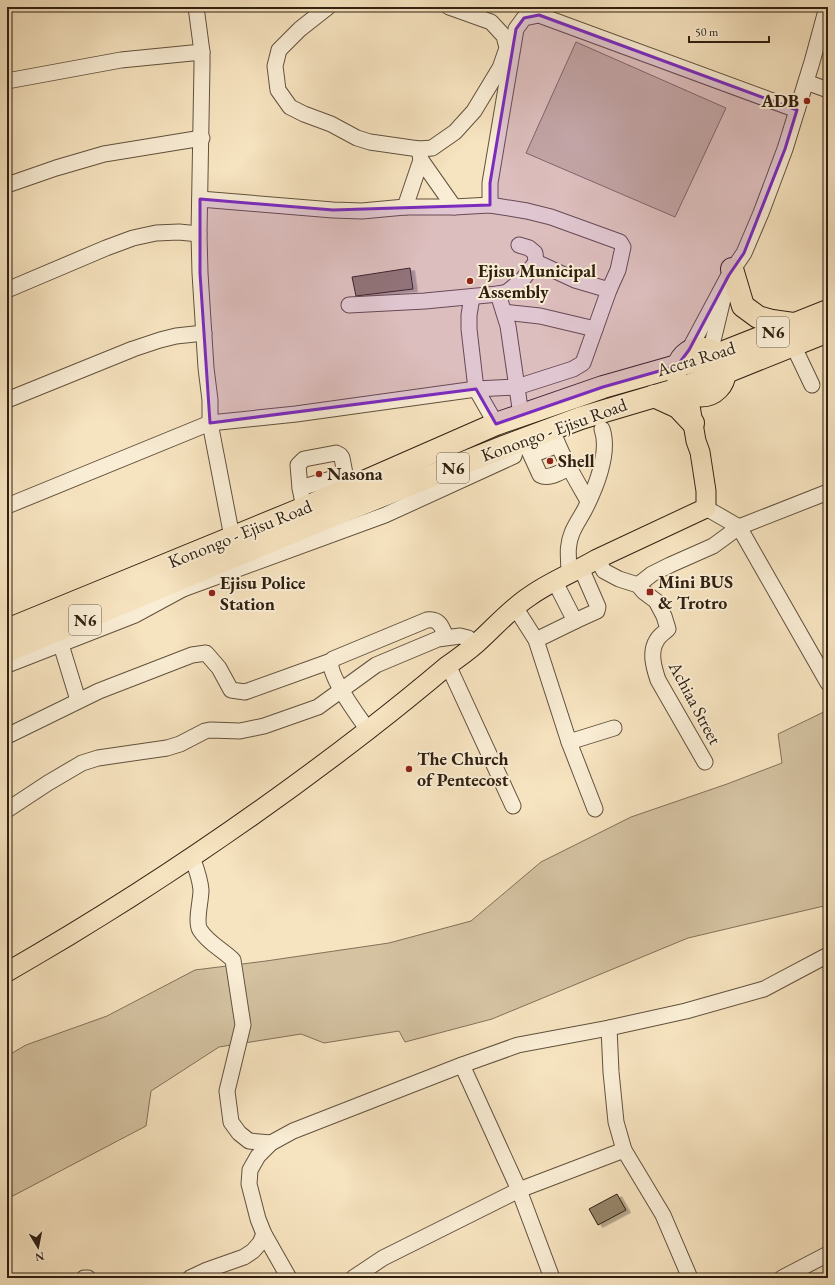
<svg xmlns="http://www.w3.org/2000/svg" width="835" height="1285" font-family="'EB Garamond',serif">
<defs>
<filter id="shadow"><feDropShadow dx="4.5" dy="2.5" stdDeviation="0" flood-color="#0004"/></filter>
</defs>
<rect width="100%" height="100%" fill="#f6e3bf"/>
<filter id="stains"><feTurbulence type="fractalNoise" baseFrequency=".005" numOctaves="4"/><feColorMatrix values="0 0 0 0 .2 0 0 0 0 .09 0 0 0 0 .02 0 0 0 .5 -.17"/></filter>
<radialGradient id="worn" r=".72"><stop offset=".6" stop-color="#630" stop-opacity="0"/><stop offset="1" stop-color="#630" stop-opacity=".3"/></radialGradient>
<g fill="#d4c2a1" stroke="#827159">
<polygon points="576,42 726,108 675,217 526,153"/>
<polygon points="828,710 828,905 688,938 492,1019 405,1042 399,1031 324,1043 301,1034 219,1047 151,1091 146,1126 7,1199 7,1056 26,1045 107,1016 195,970 266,961 389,943 471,921 541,862 631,817 727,784 782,763 778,734"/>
</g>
<g fill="#97856b" stroke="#302011" filter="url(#shadow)">
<polygon points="410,268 413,289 356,296 352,277"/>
<polygon points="617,1194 626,1210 598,1225 589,1209"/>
</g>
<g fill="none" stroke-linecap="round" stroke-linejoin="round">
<g stroke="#62513c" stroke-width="17">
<g id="minor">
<polyline points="196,7 202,52 202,65 199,234 200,273 206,368 210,400 210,423 232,537"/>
<polyline points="328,7 300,29 279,50 275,66 278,90 290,107 304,114 331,124 357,138 370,142 419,149 421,160"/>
<polyline points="7,81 121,60 202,52"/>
<polyline points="806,82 828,90"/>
<polyline points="419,149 432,148 455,132 474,111 500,68 507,48 504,36 491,22 449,7"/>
<polyline points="7,185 56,168 104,154 202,138"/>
<polyline points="200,199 333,210 362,211 405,207 454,207 490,205 490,183 516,29 524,18 539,15 797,110"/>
<polyline points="405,207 421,160 454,207"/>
<polyline points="536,262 575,280 609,290"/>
<polyline points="7,290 106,248 133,238 156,233 179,232 199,234"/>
<polyline points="498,294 508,326 521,415"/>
<polyline points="472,297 469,315 469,329 476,389 496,424"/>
<polyline points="349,305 425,301 498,294 507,292 523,279 536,262 535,253 529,248 519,245"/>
<polyline points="504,312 540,316 595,329"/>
<polyline points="793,345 812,385"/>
<polyline points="711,349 723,299"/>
<polyline points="689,350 729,275 744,253 761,213 785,149 812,62 827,7"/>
<polyline points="7,400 133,349 160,340 176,336 204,333"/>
<path d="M552 429C561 455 575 478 588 501"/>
<path d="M524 440 540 475C549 480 560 472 569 468"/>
<polyline points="532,455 558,445"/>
<polyline points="300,488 345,475"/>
<polyline points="7,506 210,423 296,414 476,389 517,387 573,369 583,363 609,290 618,270 623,247 620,242 551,217 527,211 490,205"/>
<polyline points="304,508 300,488 298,465 304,459 336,453 340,455 342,458 348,489"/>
<polyline points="706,508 739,527 828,683"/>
<path d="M597 559 604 571 619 579 638 585 644 592 656 601 664 616 668 629C665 632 659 636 657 640 649 652 654 668 658 680L705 762"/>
<path d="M569 573C569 559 566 547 572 533 575 525 581 517 585 509 596 487 610 452 602 429"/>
<polyline points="638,585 652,574 670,565 713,546 739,527 828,492"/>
<polyline points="183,587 183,589 385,515 514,456 515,452 515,443"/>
<polyline points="515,607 536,640 569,742 595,809"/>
<polyline points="575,621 597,611 598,607 581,568"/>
<polyline points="58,635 78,700"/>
<polyline points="536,640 575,621 554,580"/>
<path d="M331 661C328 676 359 717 368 730"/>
<polyline points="7,665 135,615 183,589"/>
<polyline points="448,665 513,806"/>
<path d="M7 736 99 691 192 655 206 653 219 668 231 690 245 692 331 661 333 659 427 620C439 618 442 627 446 637"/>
<polyline points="569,742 614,728"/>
<polyline points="7,810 48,783 82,763 98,758 167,748 180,744 205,731 210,730 240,731 264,726 318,707 376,665 438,639 460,636 468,638 475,644"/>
<path d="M192 857C196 868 200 878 201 890 201 901 195 922 200 930 208 943 223 950 233 960L243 1025 227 1091 231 1122 239 1133 249 1141 271 1143"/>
<polyline points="609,1028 611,1072 616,1122 624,1150 663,1215 690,1278"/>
<polyline points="462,1065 519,1190 552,1278"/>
<polyline points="84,1278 88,1278"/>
<polyline points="190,1278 207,1270 244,1257 253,1251 260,1243 264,1234"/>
<polyline points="289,1278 264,1234 258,1219 249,1184 250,1170 258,1156 271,1143 293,1131 462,1065 518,1045 609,1028 686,1011 764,989 828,955"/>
<polyline points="353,1278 383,1258 519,1190 624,1150"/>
<polyline points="782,1278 828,1254"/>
</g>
</g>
<g stroke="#302011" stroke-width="21">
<g id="major">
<circle cx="701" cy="372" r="25"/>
<path d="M7 972C133 900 253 819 368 730 395 709 421 688 447 666 457 659 467 652 476 644 494 628 510 609 530 596 551 581 575 572 597 559L706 508V491L700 452 696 441 690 406 685 391"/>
</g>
</g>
<g stroke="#302011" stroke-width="24">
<g id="highway">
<polyline points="732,269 743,306 758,317 772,321 793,324"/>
<polyline points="654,396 678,407 693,423"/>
<polyline points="7,630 302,509 496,424 603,387 719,354 828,311"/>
<polyline points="7,651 326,518 506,446 581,418 682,388 726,372 828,331"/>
</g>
</g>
<use href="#minor" stroke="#f9edd5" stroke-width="15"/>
<use href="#major" stroke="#f6e3bf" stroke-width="19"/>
<use href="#highway" stroke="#f6e3bf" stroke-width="22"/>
</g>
<path fill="#7b2cbf" fill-opacity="0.2" stroke="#7b2cbf" stroke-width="3" stroke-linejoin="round" d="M539 15 797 110 785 149 744 253 729 275 689 350 677 366 603 387 496 424 476 389 210 423 200 273V199L333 210 490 205V183L516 29 524 18Z"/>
<g fill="#8f2418" stroke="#f9edd5" stroke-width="1.5">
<circle cx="807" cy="101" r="4"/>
<circle cx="470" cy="281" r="4"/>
<circle cx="550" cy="461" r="4"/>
<circle cx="319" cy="474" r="4"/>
<rect x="646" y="588" width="8" height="8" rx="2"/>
<circle cx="212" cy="593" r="4"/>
<circle cx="409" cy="769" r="4"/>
</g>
<g text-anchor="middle" stroke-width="4" stroke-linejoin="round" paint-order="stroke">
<g fill="#f9edd5" stroke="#6c5e4c" stroke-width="1">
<rect x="757" y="317" width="32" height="30" rx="3"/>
<rect x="437" y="453" width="32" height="30" rx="3"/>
<rect x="69" y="605" width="32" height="30" rx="3"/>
</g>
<g font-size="17" font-weight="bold" fill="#302011">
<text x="773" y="338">N6</text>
<text x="453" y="474">N6</text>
<text x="85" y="626">N6</text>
</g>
<g font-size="18" font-weight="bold" fill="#302011" stroke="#f9edd5" text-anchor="start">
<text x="799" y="107" text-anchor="end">ADB</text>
<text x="478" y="277">Ejisu Municipal<tspan x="478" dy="21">Assembly</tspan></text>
<text x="558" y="467">Shell</text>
<text x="327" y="480">Nasona</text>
<text x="658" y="588">Mini BUS<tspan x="658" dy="21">&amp; Trotro</tspan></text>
<text x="220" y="589">Ejisu Police<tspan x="220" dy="21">Station</tspan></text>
<text x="417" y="765">The Church<tspan x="417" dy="21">of Pentecost</tspan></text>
</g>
<g font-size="18" fill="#302011" stroke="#f9edd5">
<text transform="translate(696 359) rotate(-17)" y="6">Accra Road</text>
<text transform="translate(554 430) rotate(-20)" y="6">Konongo - Ejisu Road</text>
<text transform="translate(240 534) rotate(-22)" y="6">Konongo - Ejisu Road</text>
<text transform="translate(695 703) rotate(62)" y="6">Achiaa Street</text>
</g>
</g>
<rect width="835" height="1285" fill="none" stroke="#f6e3bf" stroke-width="24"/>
<rect x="8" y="8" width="819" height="1269" fill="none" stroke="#302011" stroke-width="2"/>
<rect x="12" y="12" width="811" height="1261" fill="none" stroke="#302011"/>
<g transform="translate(38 1247) rotate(170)" stroke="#f9edd5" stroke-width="3" paint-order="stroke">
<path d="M0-3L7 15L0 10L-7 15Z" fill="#302011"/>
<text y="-6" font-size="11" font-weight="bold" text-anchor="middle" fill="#302011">N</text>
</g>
<path d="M689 36v6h80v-6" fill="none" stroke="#302011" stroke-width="2"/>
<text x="695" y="36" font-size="12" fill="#302011" stroke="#f9edd5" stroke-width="3" paint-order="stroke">50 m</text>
<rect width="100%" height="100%" filter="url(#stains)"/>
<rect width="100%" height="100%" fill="url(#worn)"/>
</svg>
